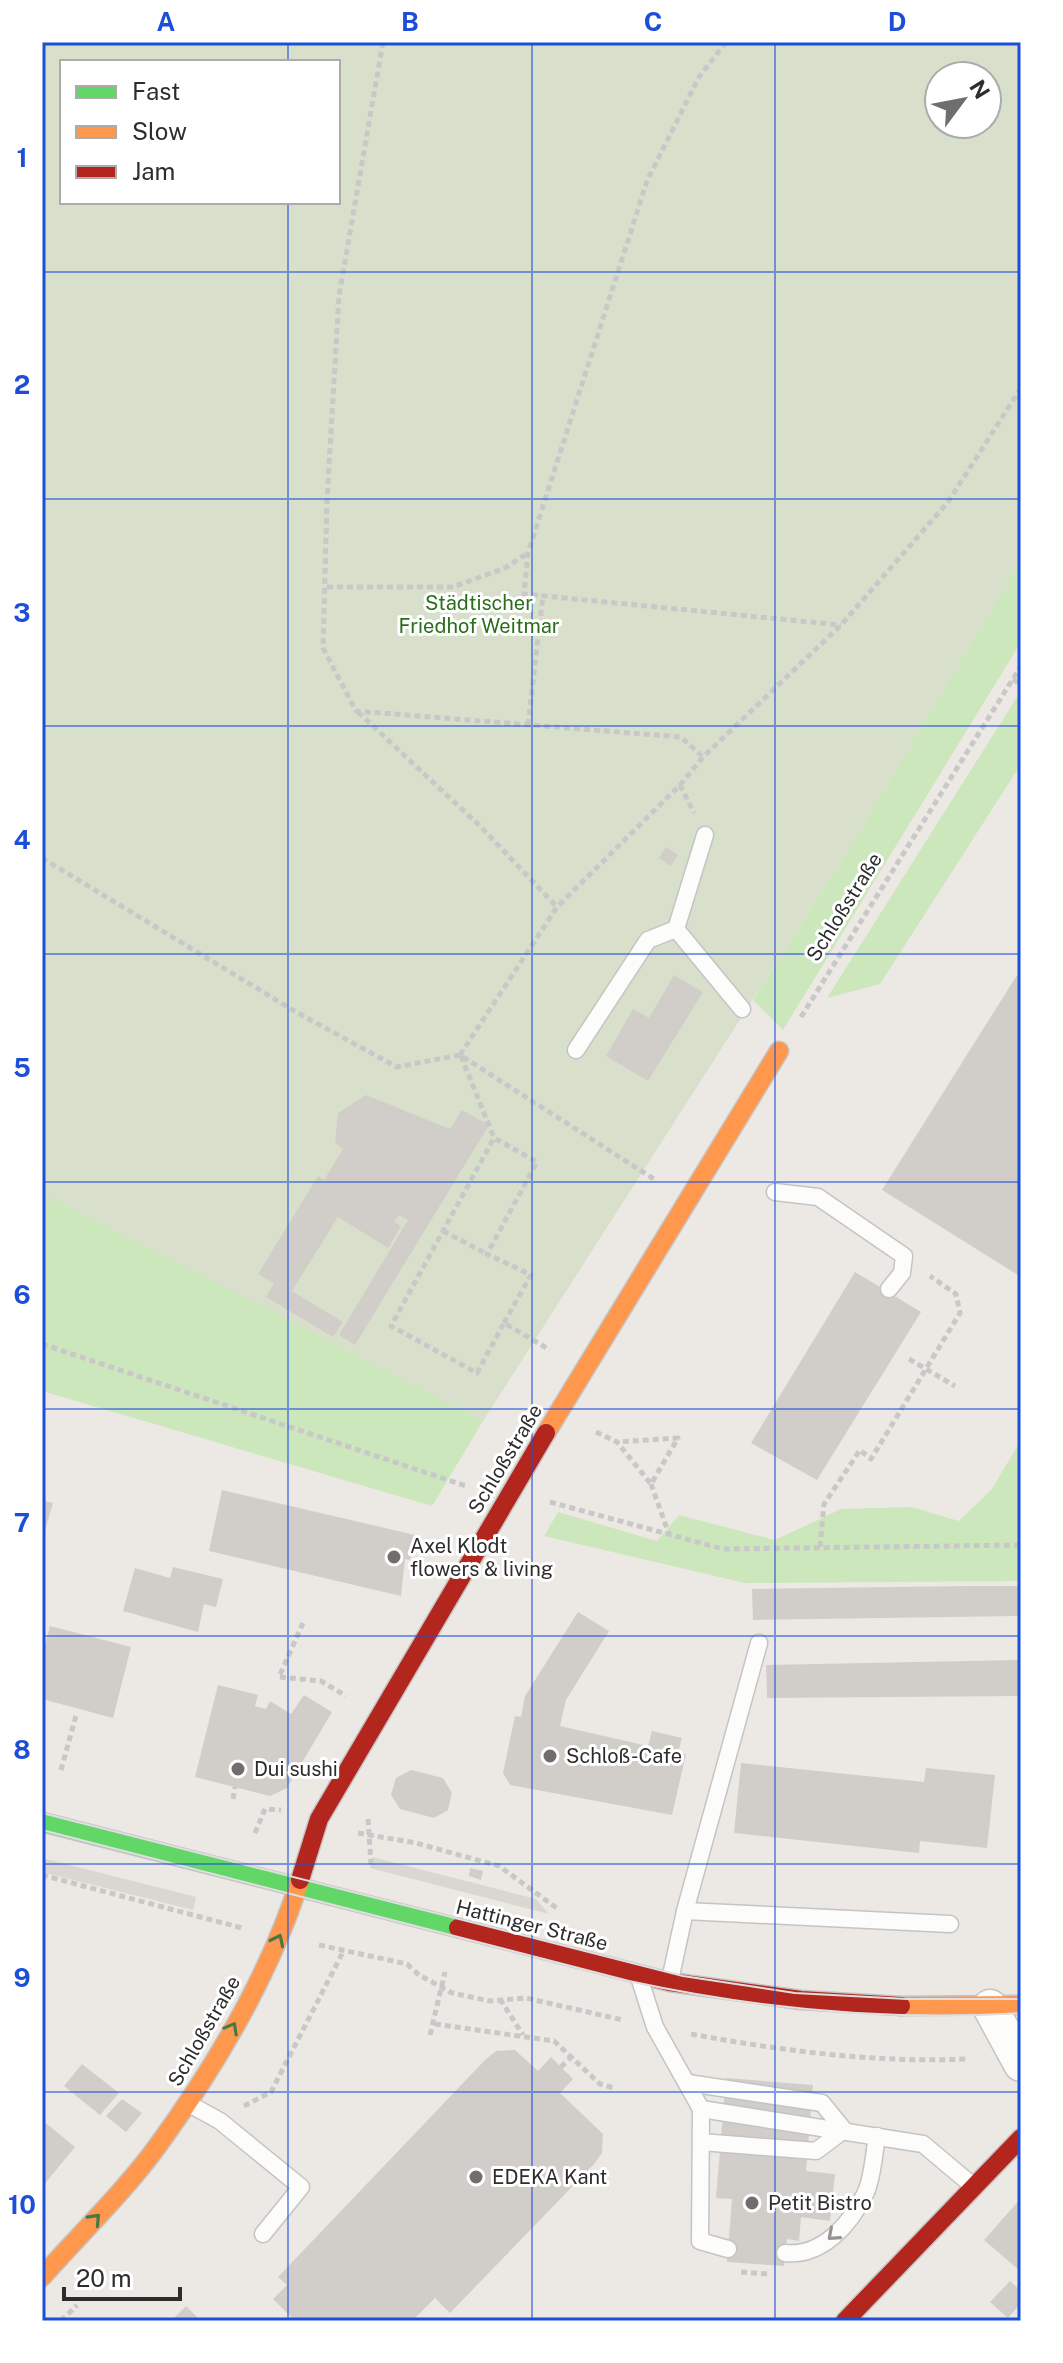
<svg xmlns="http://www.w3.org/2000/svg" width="1063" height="2363" font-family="'Public Sans',sans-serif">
<rect width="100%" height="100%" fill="#ece8e4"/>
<g fill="#cde7bc">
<polygon points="1021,560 1021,642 783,1030 753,1000 837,868"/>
<polygon points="1017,697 1021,700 1021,764 880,984 827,998"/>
<polygon points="42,1191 483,1421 432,1506 42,1391"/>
<polygon points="1021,1440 1021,1581 745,1583 544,1536 558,1512 657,1541 679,1515 775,1540 841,1509 911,1507 959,1521 992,1489"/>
</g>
<path fill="#d8e0cb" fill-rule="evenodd" d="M42 42H1021V560L837 868 483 1421 42 1193ZM62 62H338V202H62ZM939 76H987V124H939Z"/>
<g fill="#dad6d2">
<polygon points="372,1857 536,1899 549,1914 370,1868"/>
<polygon points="42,1858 196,1897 193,1910 42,1872"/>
</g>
<g fill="#d1ceca">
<polygon points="666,847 678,855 671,866 659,858"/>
<polygon points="674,975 703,992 648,1081 606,1056 633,1009 649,1018"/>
<polygon points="1017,975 1021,977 1021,1277 882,1190"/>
<polygon points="366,1095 450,1129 462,1110 489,1125 355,1345 339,1335 408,1220 399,1215 394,1222 401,1226 388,1248 338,1217 292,1291 343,1322 333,1337 266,1297 274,1283 258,1274 318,1176 324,1180 343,1149 335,1143 338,1113"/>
<polygon points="855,1272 921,1312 817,1480 751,1443"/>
<polygon points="222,1490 415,1535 410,1560 405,1559 401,1596 209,1551"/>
<polygon points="42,1500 53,1503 43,1537 42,1537"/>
<polygon points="173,1567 223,1579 216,1607 204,1604 198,1632 123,1611 135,1568 170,1578"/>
<polygon points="969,1586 1021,1586 1021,1616 753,1620 752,1589"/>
<polygon points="578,1612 609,1631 566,1700 560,1726 648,1746 652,1731 682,1738 678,1753 686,1754 672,1815 510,1785 503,1773 515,1716 521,1717 525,1696"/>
<polygon points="50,1626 131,1647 113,1718 42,1699 42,1656"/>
<polygon points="1021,1660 1021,1696 767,1698 766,1665"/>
<polygon points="218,1685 258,1695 255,1706 266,1709 270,1701 291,1714 304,1695 332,1712 287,1788 270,1796 195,1777"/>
<polygon points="741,1763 924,1782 926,1768 995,1775 987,1848 920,1841 919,1853 734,1833"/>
<polygon points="411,1770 443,1778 452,1793 448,1810 434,1818 400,1809 391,1795 396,1778"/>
<polygon points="470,1868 483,1871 481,1880 469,1876"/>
<polygon points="515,2050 538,2071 551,2057 573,2079 560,2093 603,2134 602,2153 594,2164 450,2313 435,2298 412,2321 295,2321 273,2299 287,2285 278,2277 485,2060 496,2051"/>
<polygon points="82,2064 119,2093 100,2115 64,2086"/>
<polygon points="726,2078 813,2085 806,2171 835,2174 830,2221 801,2217 799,2241 787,2239 784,2266 727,2262 732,2199 716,2198"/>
<polygon points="122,2099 142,2113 126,2132 106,2116"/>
<polygon points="42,2120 75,2147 42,2187"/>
<polygon points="1021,2198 1021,2269 1020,2271 984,2240"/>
<polygon points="1010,2281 1021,2291 1021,2303 1008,2318 990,2302"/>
<polygon points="186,2306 201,2321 171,2321"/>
</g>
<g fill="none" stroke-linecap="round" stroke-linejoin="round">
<g stroke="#c5c4c4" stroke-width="19">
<g id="lane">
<polyline points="705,835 676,929 742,1009"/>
<polyline points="576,1050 648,940 676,929"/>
<polyline points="775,1192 818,1197 904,1256 902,1273 889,1289"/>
<polyline points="685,1911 950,1924"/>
<polyline points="640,1980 655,2027 701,2109 700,2241 728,2249"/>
<polyline points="670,1980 685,1911 759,1643"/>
<polyline points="688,2083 822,2103 844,2130"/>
<polyline points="189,2104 220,2121 301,2187 263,2234"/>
<polyline points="701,2109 923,2144 973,2186"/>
<polyline points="701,2142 816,2151 844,2130"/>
<path d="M785 2253C822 2257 851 2224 866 2192 873 2176 874 2153 877 2136"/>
</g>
</g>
<g stroke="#c5c4c4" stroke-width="37">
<polyline id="street" points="990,2007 1021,2064"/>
</g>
<g stroke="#c5c4c4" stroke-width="21">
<polyline id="fast" points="42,1822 458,1928"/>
</g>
<g stroke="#c5c4c4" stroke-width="21">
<g id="slow">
<polyline points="546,1433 779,1051"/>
<polyline points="901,2006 1021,2005"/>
<path d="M42 2277C81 2233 125 2191 159 2144 217 2064 270 1974 300 1880"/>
</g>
</g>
<g stroke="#c5c4c4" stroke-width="21">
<g id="jam">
<polyline points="300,1880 319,1819 546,1433"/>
<polyline points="458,1928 670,1982 801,2000 901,2006"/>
<polyline points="845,2321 1021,2138"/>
</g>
</g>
<g stroke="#c8c8c8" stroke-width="5" stroke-dasharray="6 4" stroke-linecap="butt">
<polyline points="383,42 339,296 327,500 323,648 356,711 681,737 703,757"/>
<polyline points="726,42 699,77 647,181 528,553 524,594 841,625"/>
<polyline points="327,587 453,587 505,568 528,553"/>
<polyline points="1013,679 1021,685"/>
<polyline points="358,712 482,828 557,907"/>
<polyline points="528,725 543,595"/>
<polyline points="680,785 694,813"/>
<polyline points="42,858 296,1012 397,1067 460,1055 654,1179"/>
<polyline points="801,1017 1021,666"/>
<polyline points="460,1055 557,907 680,785 703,757 841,625 948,502 1021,388"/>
<polyline points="461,1056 494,1138"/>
<polyline points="443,1231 487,1254"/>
<polyline points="504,1323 531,1275 487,1254 537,1162 494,1138 391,1326 477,1373 504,1323 550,1350"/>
<polyline points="42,1344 466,1486"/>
<polyline points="909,1359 955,1386"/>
<polyline points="596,1432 617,1442 651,1484 678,1438 617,1442"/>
<polyline points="651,1484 669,1534"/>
<polyline points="550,1502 723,1549 1021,1545"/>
<polyline points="820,1547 824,1504 860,1450 871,1459 960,1313 956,1294 930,1276"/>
<polyline points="303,1623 279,1677 321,1681 346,1696"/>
<polyline points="61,1770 77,1712"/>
<polyline points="233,1799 235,1787"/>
<polyline points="368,1819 371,1864"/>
<polyline points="255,1833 265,1809 281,1810"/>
<polyline points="358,1833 416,1843 499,1866 558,1909"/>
<polyline points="42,1875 242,1928"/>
<polyline points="319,1945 407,1964 419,1975 452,1993 490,2001 526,1998 623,2020"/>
<polyline points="500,1999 523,2035"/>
<polyline points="435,2024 554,2041 600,2084 614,2088"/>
<path d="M691 2034C783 2051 875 2063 968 2059"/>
<polyline points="430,2035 445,1972"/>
<polyline points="561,2067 573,2055"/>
<polyline points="244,2106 271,2092 344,1950"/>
<polyline points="741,2272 767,2274"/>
<polyline points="61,2321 77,2305"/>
</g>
<use href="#lane" stroke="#fcfcfb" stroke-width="16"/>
<use href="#street" stroke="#fcfcfb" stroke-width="34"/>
<use href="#fast" stroke="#63d668" stroke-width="18"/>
<use href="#slow" stroke="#ff974d" stroke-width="18"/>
<use href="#jam" stroke="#b3261e" stroke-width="18"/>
<g stroke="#dfdfe1" stroke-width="2">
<polyline points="42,1813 683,1976 795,1993 907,1999 1021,1999"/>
<path d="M42 1830 629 1981C758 2009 890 2021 1021 2013"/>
</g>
</g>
<defs><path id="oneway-chevron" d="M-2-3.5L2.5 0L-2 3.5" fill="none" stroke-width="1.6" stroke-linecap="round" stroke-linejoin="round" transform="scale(2)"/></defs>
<g stroke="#457948">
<use href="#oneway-chevron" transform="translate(278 1940) rotate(-64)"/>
<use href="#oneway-chevron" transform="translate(232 2028) rotate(-61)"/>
<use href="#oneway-chevron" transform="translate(95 2219) rotate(-47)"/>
</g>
<use stroke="#949494" href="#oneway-chevron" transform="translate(833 2235) rotate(139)"/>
<path fill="none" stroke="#1d4ed8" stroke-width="2" stroke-opacity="0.55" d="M288 42V62M532 42V2321M775 42V2321M288 202V2321M42 272H1021M42 499H1021M42 726H1021M42 954H1021M42 1182H1021M42 1409H1021M42 1636H1021M42 1864H1021M42 2092H1021"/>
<g fill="#706e6d" stroke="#fff" stroke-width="3">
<circle cx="394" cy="1557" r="8"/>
<circle cx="550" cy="1756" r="8"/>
<circle cx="238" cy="1769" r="8"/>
<circle cx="476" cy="2177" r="8"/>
<circle cx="752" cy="2203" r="8"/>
</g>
<g text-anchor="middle" stroke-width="6" stroke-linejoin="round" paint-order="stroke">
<g font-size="20" fill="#296f19" stroke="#fff">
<text x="479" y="610">Städtischer<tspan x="479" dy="23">Friedhof Weitmar</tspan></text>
</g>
<g font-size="20" fill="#2d2d2d" stroke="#fff">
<text transform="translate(844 907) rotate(-58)" y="7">Schloßstraße</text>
<text transform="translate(505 1459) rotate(-59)" y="7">Schloßstraße</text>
<text transform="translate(532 1925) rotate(14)" y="7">Hattinger Straße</text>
<text transform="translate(204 2031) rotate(-60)" y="7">Schloßstraße</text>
</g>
<g font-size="20" fill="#2d2d2d" stroke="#fff" text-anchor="start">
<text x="410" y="1553">Axel Klodt<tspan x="410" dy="23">flowers &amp; living</tspan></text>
<text x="566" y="1763">Schloß-Cafe</text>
<text x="254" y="1776">Dui sushi</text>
<text x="492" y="2184">EDEKA Kant</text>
<text x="768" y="2210">Petit Bistro</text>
</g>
</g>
<rect width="1063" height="2363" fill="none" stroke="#ffffff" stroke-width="88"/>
<rect x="60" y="60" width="280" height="144" fill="#ffffff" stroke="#ababab" stroke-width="2"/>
<rect x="76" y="86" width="40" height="12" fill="#63d668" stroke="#ababab" stroke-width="2"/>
<text x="132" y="100" font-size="24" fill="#2d2d2d">Fast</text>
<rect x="76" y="126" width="40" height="12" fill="#ff974d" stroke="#ababab" stroke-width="2"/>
<text x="132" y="140" font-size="24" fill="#2d2d2d">Slow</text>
<rect x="76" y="166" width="40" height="12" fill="#b3261e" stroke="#ababab" stroke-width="2"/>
<text x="132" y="180" font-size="24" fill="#2d2d2d">Jam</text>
<g transform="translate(963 100) rotate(58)"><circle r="38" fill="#ffffff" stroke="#ababab" stroke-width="2"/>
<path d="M0-6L14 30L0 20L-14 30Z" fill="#706e6d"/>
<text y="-12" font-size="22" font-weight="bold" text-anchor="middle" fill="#2d2d2d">N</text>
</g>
<path d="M64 2287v12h116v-12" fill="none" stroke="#2d2d2d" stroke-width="4"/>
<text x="76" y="2287" font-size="24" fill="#2d2d2d" stroke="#ffffff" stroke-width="6" paint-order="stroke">20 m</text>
<rect x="44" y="44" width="975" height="2275" fill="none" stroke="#1d4ed8" stroke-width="3"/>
<g font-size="26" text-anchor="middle" font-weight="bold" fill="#1d4ed8">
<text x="166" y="31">A</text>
<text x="410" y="31">B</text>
<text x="653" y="31">C</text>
<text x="897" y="31">D</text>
<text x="22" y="167">1</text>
<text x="22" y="394">2</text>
<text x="22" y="622">3</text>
<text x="22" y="849">4</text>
<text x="22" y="1077">5</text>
<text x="22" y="1304">6</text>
<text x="22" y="1532">7</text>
<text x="22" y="1759">8</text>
<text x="22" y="1987">9</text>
<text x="22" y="2214">10</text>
</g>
</svg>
